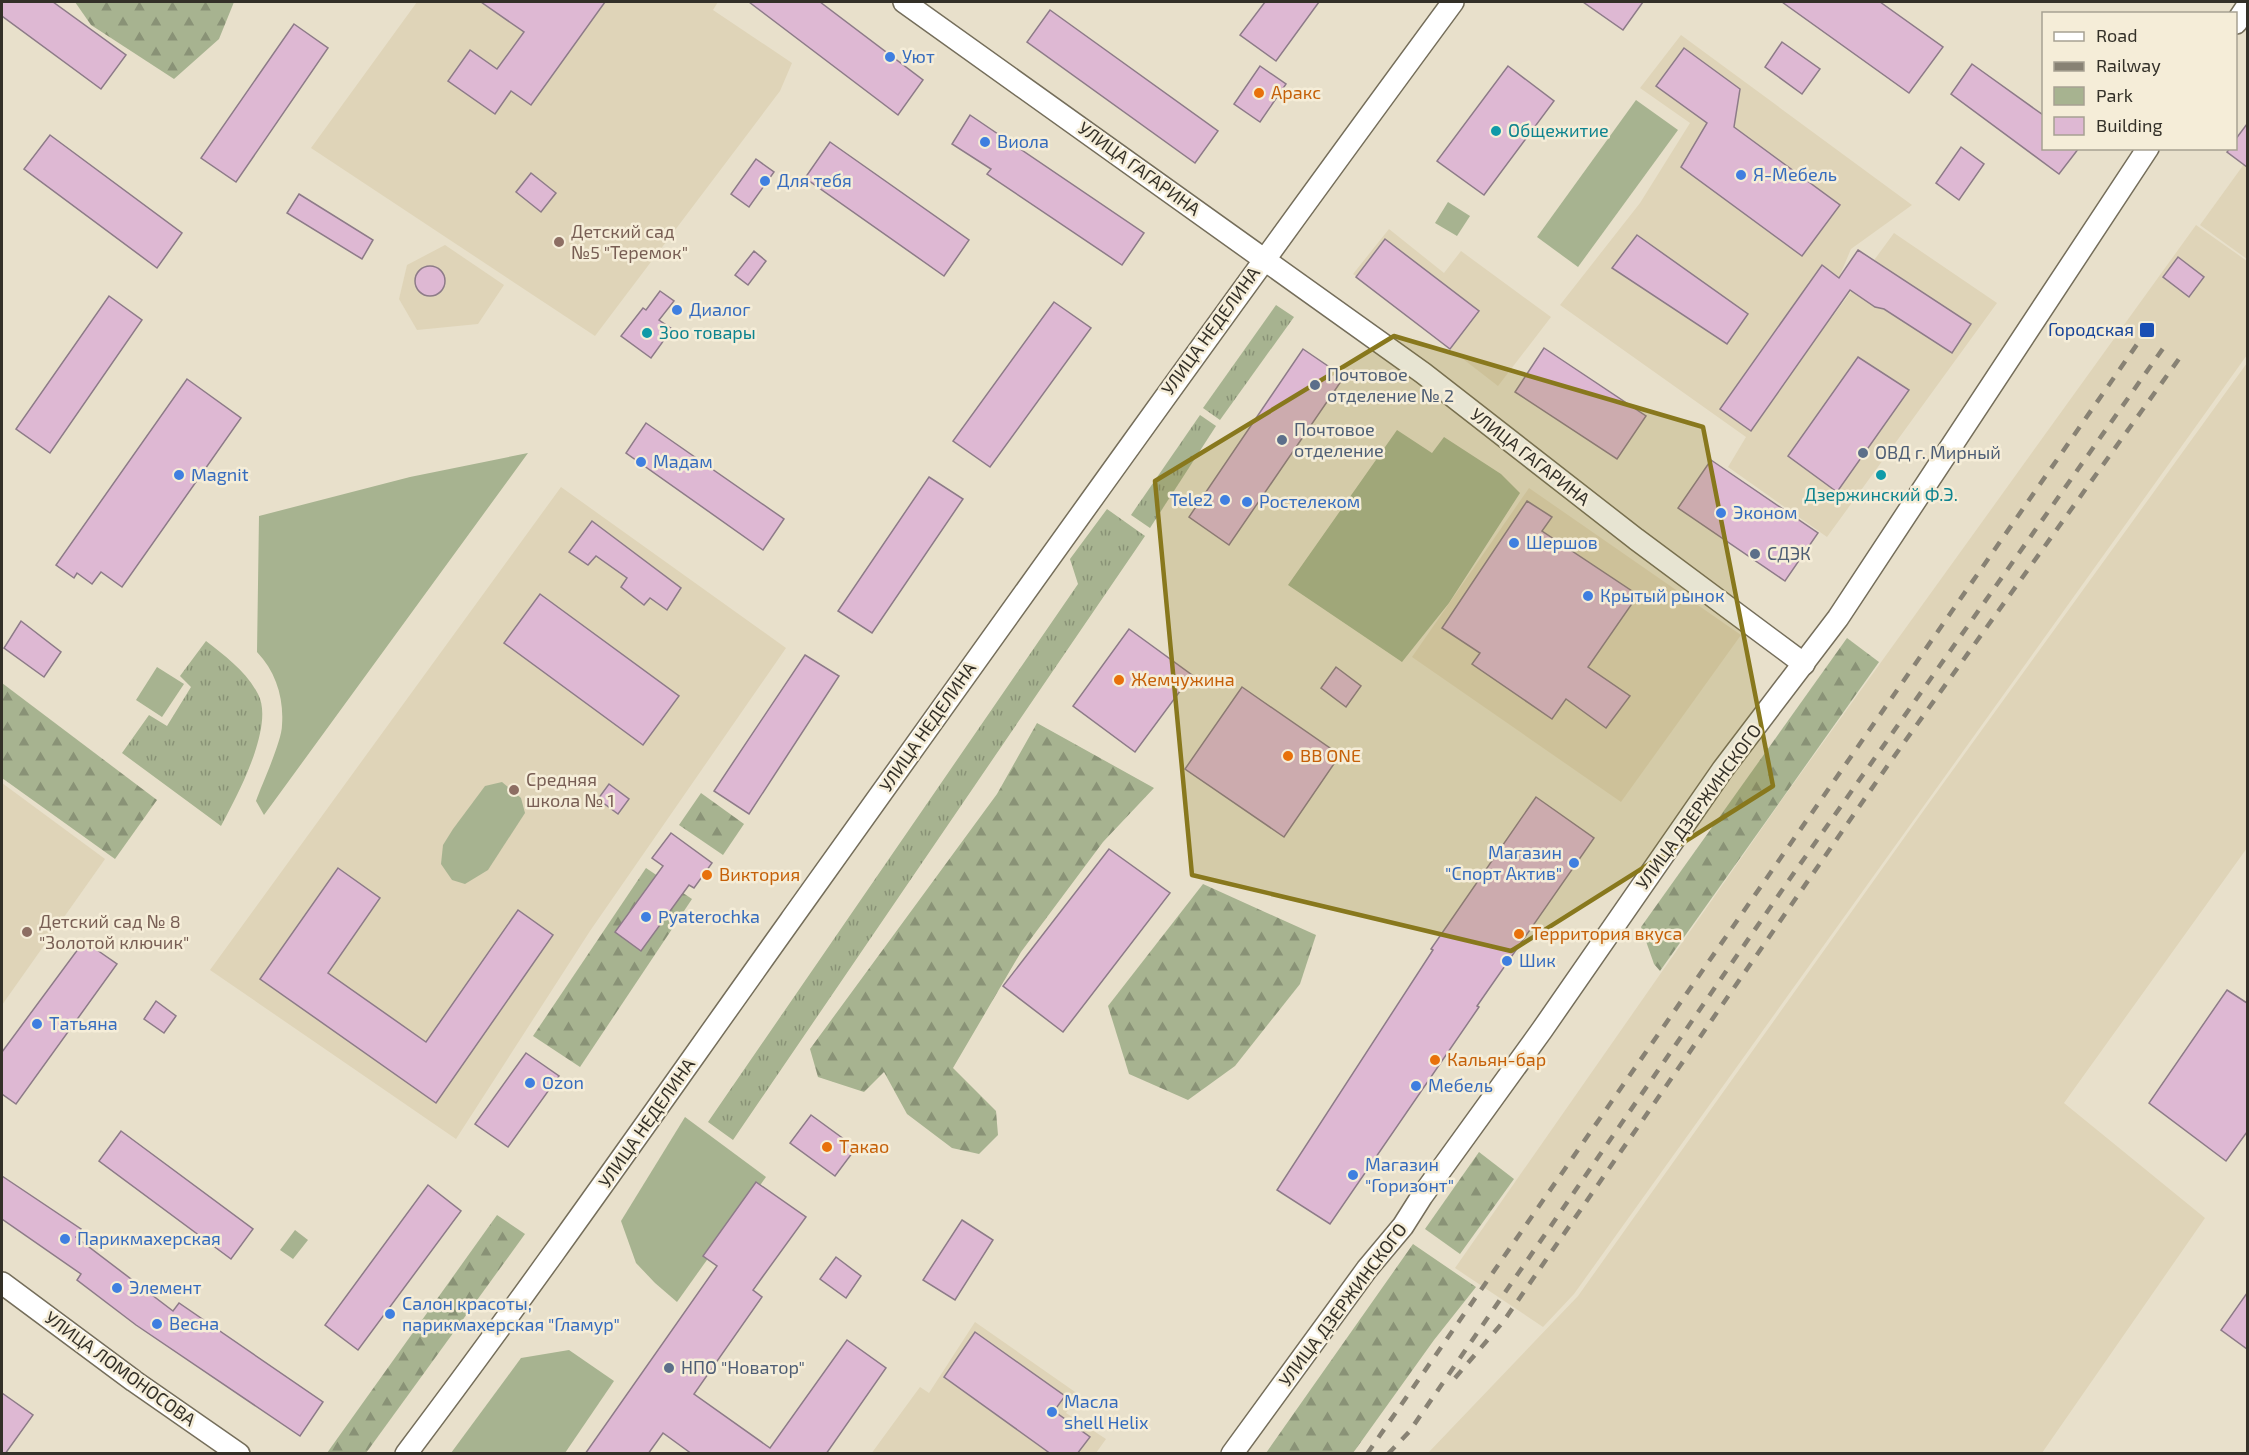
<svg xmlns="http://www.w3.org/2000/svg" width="2249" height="1455" font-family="'Exo 2',sans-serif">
<defs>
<pattern id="grass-tufts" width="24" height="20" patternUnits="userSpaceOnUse" patternTransform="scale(1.5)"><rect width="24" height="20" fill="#a7b390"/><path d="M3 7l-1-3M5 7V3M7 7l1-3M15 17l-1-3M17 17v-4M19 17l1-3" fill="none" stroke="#899276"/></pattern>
<pattern id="forest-firs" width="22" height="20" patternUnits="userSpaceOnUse" patternTransform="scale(1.5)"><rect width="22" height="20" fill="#a7b390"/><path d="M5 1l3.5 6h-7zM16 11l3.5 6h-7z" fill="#899276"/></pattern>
</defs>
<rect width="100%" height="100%" fill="#e8e0cb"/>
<g fill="#dfd4b8">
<polygon points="417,2 718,2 713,10 792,63 780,91 595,336 311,148"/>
<polygon points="1681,35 1912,205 1851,249 1837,282 1843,301 1825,327 1894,233 1997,303 1827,537 1728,467 1746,437 1560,305 1640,203 1690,123 1640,88"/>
<polygon points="2247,160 2247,259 2200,225"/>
<polygon points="2196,225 2247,261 2247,355 1574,1294 1543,1327 1455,1268 1781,801"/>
<polygon points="1389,229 1444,273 1461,251 1551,317 1498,386 1353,274"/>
<polygon points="445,245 504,285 478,324 417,330 399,299 407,265"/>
<polygon points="2247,363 2247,848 2064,1103 2205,1218 2042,1453 1428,1453 1578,1296 1924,810"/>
<polygon points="561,487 786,648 590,931 456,1139 210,970"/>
<polygon points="1529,488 1741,635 1621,802 1412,657"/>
<polygon points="2,783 105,859 2,1005"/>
<polygon points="975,1322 1078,1394 1066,1413 1106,1439 1096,1453 871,1454 920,1387 929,1393"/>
</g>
<g fill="url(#grass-tufts)">
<polygon points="1276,305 1294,317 1220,420 1203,408"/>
<polygon points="1200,415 1216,426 1150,528 1131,515"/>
<polygon points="1107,509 1145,536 733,1140 708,1122 1078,584 1070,559"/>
<path d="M206 641C225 656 246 671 258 694 275 726 237 796 221 826L122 753 149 715 167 726 191 687 180 676Z"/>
</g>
<g fill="url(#forest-firs)">
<polygon points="75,2 234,2 219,39 174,79 91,25"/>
<polygon points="1847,638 1879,662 1660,971 1654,964 1641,927"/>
<polygon points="2,683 157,800 115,859 2,778"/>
<polygon points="1037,723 1154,788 1103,842 1021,952 953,1068 996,1111 998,1135 979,1154 952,1148 907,1114 884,1072 864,1092 818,1077 810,1049 997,794"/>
<polygon points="701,793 744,824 723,855 679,825"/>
<polygon points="646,868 692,899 580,1067 533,1036"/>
<polygon points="1203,884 1316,935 1300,984 1235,1066 1188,1100 1129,1074 1108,1006"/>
<polygon points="1479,1152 1514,1179 1460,1254 1425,1229"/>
<polygon points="497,1215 525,1234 366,1453 327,1453"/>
<polygon points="1413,1244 1476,1287 1434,1340 1353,1453 1266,1453"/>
</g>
<g fill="#a7b390">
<polygon points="1636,100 1678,130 1578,267 1537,237"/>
<polygon points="1448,202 1470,216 1457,236 1435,223"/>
<polygon points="1397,430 1432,453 1444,437 1501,474 1520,493 1449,603 1402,662 1288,585"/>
<path d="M528 453 264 815 256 801C262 784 282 741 282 725 284 698 276 672 257 652L259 516 410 477Z"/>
<polygon points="157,667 184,684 162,717 136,700"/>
<polygon points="502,782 521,798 525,813 488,870 465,884 452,880 441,864 443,845 453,829 485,786"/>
<polygon points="685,1117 766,1177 677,1302 655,1283 636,1263 621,1221"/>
<polygon points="295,1230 308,1240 293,1259 280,1250"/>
<polygon points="569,1350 614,1381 565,1453 451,1453 521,1358"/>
</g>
<g fill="#deb8d3" stroke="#8d7b88" stroke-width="1.5">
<polygon points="2,2 53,2 126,55 101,89 2,16"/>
<polygon points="481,2 605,2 531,105 511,91 495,114 448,81 470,50 497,69 524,32"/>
<polygon points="749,2 820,2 923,80 898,115"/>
<polygon points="1265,2 1319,2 1276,61 1240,35"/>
<polygon points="1583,2 1643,2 1623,30"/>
<polygon points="1782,2 1880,2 1943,47 1909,93"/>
<polygon points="1050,10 1218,131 1195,163 1027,42"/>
<polygon points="294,24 328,48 236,182 201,158"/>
<polygon points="1782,42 1820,69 1802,94 1765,67"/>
<polygon points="1684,48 1740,89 1734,127 1840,205 1802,256 1681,167 1707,123 1656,86"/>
<polygon points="1972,64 2043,115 2043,148 2079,148 2059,174 1951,94"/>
<polygon points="1260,66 1286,84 1260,122 1234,104"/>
<polygon points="1508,66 1554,101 1484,195 1437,161"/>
<polygon points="970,115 1144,233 1122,265 987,174 991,169 952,144"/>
<polygon points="2247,124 2247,167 2227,152 2230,148 2235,148 2235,140"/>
<polygon points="50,135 182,233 157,268 24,169"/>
<polygon points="830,142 969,240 944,276 805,178"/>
<polygon points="1961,147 1984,164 1959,200 1936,183"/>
<polygon points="756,159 774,172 749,207 731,194"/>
<polygon points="531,173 556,193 541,212 516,192"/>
<polygon points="299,194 373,240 362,259 287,213"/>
<polygon points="1637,235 1748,314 1727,344 1612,268"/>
<polygon points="1385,239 1479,311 1450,349 1356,277"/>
<polygon points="1858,250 1971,324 1952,353 1884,309 1875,307 1850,290 1751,431 1720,409 1822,265 1839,278"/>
<polygon points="754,251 766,261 748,285 735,275"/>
<polygon points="2178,257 2204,277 2189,297 2163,277"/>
<circle cx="430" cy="281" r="15"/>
<polygon points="660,291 674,301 659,320 672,329 651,358 621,336 643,308 646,310"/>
<polygon points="109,296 142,320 50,453 16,429"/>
<polygon points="1054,302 1091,328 990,467 953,441"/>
<polygon points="1544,348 1646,416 1617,459 1515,392"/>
<polygon points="1303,349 1344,377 1229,545 1189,517"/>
<polygon points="1858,357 1909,390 1837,492 1788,456"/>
<polygon points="187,379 241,418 122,587 101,572 92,584 77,573 74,578 56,565"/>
<polygon points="646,423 784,519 763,550 626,453"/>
<polygon points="1711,460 1818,533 1785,581 1678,508"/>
<polygon points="929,477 963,499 872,633 838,611"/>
<polygon points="1527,501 1552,517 1542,531 1638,595 1588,667 1630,696 1606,728 1566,699 1552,719 1472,664 1480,653 1442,628"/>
<polygon points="592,521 681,588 667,610 650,598 644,605 621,587 627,578 596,556 588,565 569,552"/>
<polygon points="540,594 679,696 643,745 504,643"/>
<polygon points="21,621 61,652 44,677 4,648"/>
<polygon points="1129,629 1192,675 1135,752 1073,706"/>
<polygon points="805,655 839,676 749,814 714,791"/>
<polygon points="1336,667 1361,686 1346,707 1321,688"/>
<polygon points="1242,687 1340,755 1284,837 1185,769"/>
<polygon points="609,784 629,799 618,814 598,799"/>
<polygon points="1536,797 1594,838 1477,1006 1479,1007 1330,1224 1277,1190 1433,950 1431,949"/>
<polygon points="671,833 712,863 694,888 689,885 641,951 615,932 663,866 652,858"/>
<polygon points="1109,849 1170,893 1063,1032 1003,986"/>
<polygon points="338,868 380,898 328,973 426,1042 518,910 553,935 436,1103 260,979"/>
<polygon points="84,941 117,964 16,1104 2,1094 2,1052"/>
<polygon points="2227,990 2247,1003 2247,1132 2226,1161 2149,1103"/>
<polygon points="156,1001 176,1016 164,1033 144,1019"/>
<polygon points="526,1053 559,1076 508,1147 475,1124"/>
<polygon points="811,1115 856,1148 835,1176 790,1143"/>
<polygon points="121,1131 253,1229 231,1259 99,1161"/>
<polygon points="2,1176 81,1229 76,1237 173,1311 179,1303 323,1402 300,1436 136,1325 77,1280 81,1274 2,1219"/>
<polygon points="756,1182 806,1217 753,1290 762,1297 694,1394 770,1448 847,1340 886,1368 826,1454 692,1454 663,1433 648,1454 585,1454 717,1266 703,1256"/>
<polygon points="428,1185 461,1211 358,1350 325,1325"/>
<polygon points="962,1220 993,1240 955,1300 923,1280"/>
<polygon points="836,1257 861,1276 846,1298 820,1279"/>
<polygon points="2247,1293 2247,1349 2221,1330"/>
<polygon points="975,1332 1065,1396 1054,1411 1090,1437 1077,1454 1051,1454 944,1377"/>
<polygon points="2,1393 33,1415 5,1454 2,1454"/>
</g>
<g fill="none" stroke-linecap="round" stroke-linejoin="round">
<g stroke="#756e5b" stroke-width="24">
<g id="minor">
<polyline points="904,2 1423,373 1636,539 1804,664"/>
<polyline points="2236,23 2248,5"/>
<polyline points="2,1283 134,1381 239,1454"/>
<path d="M406 1454C538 1279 663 1099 790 921 1010 613 1229 306 1453 2"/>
<polyline points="1232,1454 1367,1269 1403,1226 1422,1196 1542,1030 1723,769 1838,618 2148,148"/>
</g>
</g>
<use href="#minor" stroke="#fff" stroke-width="21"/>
<g stroke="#888274" stroke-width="4.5" stroke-dasharray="10 10" stroke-linecap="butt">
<polyline points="1455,1378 1503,1322 1888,765 2181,356"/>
<polyline points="1367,1454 2147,330"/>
<polyline points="1388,1454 1409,1432 1789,880 2164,347"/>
</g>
</g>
<path fill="#88781d" fill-opacity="0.2" stroke="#88781d" stroke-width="4.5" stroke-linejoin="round" d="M1394 336 1703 427 1773 786 1511 951 1192 875 1155 481Z"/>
<g fill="#3f7fe0" stroke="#f5edd8" stroke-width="2">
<circle cx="890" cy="57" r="6"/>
<circle cx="985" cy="142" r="6"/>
<circle cx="1741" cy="175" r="6"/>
<circle cx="765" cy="181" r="6"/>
<circle cx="677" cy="310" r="6"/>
<circle cx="641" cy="462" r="6"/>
<circle cx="179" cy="475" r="6"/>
<circle cx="1225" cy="500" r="6"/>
<circle cx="1247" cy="502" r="6"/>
<circle cx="1721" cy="513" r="6"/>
<circle cx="1514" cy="543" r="6"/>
<circle cx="1588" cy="596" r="6"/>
<circle cx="1574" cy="863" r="6"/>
<circle cx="646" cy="917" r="6"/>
<circle cx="1507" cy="961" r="6"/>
<circle cx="37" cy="1024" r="6"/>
<circle cx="530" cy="1083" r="6"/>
<circle cx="1416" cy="1086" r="6"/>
<circle cx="1353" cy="1175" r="6"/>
<circle cx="65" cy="1239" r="6"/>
<circle cx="117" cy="1288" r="6"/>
<circle cx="390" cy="1314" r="6"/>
<circle cx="157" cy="1324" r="6"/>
<circle cx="1052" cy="1412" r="6"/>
</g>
<g fill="#e8710a" stroke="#f5edd8" stroke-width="2">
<circle cx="1259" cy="93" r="6"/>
<circle cx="1119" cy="680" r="6"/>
<circle cx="1288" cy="756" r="6"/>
<circle cx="707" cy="875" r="6"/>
<circle cx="1519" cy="934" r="6"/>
<circle cx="1435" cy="1060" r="6"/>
<circle cx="827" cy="1147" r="6"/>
</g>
<g fill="#0f9aa8" stroke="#f5edd8" stroke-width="2">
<circle cx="1496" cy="131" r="6"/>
<circle cx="647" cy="333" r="6"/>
<circle cx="1881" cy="475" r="6"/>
</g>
<g fill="#8d6e63" stroke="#f5edd8" stroke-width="2">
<circle cx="559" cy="242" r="6"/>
<circle cx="514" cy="790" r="6"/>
<circle cx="27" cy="932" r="6"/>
</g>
<rect fill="#1a4fb4" stroke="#f5edd8" stroke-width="2" x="2139" y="322" width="16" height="16" rx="3"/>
<g fill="#5c6f8a" stroke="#f5edd8" stroke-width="2">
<circle cx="1315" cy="385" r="6"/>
<circle cx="1282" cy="440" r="6"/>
<circle cx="1863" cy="453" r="6"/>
<circle cx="1755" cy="554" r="6"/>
<circle cx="669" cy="1368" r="6"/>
</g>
<g text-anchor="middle" stroke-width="5" stroke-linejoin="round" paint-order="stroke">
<g font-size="18" fill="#366cbe" stroke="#f5edd8" text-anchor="start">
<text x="902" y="63">Уют</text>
<text x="997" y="148">Виола</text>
<text x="1753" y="181">Я-Мебель</text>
<text x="777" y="187">Для тебя</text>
<text x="689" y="316">Диалог</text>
<text x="653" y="468">Мадам</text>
<text x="191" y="481">Magnit</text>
<text x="1213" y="506" text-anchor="end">Tele2</text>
<text x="1259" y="508">Ростелеком</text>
<text x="1733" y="519">Эконом</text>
<text x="1526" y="549">Шершов</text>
<text x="1600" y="602">Крытый рынок</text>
<text x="1562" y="859" text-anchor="end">Магазин<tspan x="1562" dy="21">"Спорт Актив"</tspan></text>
<text x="658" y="923">Pyaterochka</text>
<text x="1519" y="967">Шик</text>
<text x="49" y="1030">Татьяна</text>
<text x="542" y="1089">Ozon</text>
<text x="1428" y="1092">Мебель</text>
<text x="1365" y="1171">Магазин<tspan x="1365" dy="21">"Горизонт"</tspan></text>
<text x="77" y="1245">Парикмахерская</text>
<text x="129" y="1294">Элемент</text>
<text x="402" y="1310">Салон красоты,<tspan x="402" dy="21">парикмахерская "Гламур"</tspan></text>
<text x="169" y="1330">Весна</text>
<text x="1064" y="1408">Масла<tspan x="1064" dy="21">shell Helix</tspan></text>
</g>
<g font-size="18" fill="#c56008" stroke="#f5edd8" text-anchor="start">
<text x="1271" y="99">Аракс</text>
<text x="1131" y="686">Жемчужина</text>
<text x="1300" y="762">BB ONE</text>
<text x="719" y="881">Виктория</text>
<text x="1531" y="940">Территория вкуса</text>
<text x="1447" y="1066">Кальян-бар</text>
<text x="839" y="1153">Такао</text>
</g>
<g font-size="18" fill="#0d838f" stroke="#f5edd8" text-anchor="start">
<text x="1508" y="137">Общежитие</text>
<text x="659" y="339">Зоо товары</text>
<text x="1881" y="501" text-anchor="middle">Дзержинский Ф.Э.</text>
</g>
<g font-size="18" fill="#333028" stroke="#f5edd8">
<text transform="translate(1139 169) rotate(36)" y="6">УЛИЦА ГАГАРИНА</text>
<text transform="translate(1211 331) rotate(-54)" y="6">УЛИЦА НЕДЕЛИНА</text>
<text transform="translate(1530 457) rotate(38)" y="6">УЛИЦА ГАГАРИНА</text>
<text transform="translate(928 727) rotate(-55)" y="6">УЛИЦА НЕДЕЛИНА</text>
<text transform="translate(1699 807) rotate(-54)" y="6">УЛИЦА ДЗЕРЖИНСКОГО</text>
<text transform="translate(647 1123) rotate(-55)" y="6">УЛИЦА НЕДЕЛИНА</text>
<text transform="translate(1343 1305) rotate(-53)" y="6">УЛИЦА ДЗЕРЖИНСКОГО</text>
<text transform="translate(120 1369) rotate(36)" y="6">УЛИЦА ЛОМОНОСОВА</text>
</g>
<g font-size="18" fill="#785e54" stroke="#f5edd8" text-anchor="start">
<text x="571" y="238">Детский сад<tspan x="571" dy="21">№5 "Теремок"</tspan></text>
<text x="526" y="786">Средняя<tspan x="526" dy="21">школа № 1</tspan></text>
<text x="39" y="928">Детский сад № 8<tspan x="39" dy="21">"Золотой ключик"</tspan></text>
</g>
<g font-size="18" fill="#164399" stroke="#f5edd8" text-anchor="end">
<text x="2134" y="336">Городская</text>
</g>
<g font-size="18" fill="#4e5e75" stroke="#f5edd8" text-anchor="start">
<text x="1327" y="381">Почтовое<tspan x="1327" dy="21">отделение № 2</tspan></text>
<text x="1294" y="436">Почтовое<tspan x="1294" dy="21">отделение</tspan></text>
<text x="1875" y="459">ОВД г. Мирный</text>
<text x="1767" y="560">СДЭК</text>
<text x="681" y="1374">НПО "Новатор"</text>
</g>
</g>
<rect width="2249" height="1455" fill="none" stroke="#333028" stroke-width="6"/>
<rect x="2042" y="12" width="195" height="138" fill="#f5edd8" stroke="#a7a192" stroke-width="1.5"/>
<rect x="2054" y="32" width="30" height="9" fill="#ffffff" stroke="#a7a192" stroke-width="1.5"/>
<text x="2096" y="42" font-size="18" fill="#333028">Road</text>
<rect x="2054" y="62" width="30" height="9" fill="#888274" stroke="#a7a192" stroke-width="1.5"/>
<text x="2096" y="72" font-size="18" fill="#333028">Railway</text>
<rect x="2054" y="87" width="30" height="18" fill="#a7b390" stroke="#a7a192" stroke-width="1.5"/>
<text x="2096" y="102" font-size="18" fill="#333028">Park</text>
<rect x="2054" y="117" width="30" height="18" fill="#deb8d3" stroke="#a7a192" stroke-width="1.5"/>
<text x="2096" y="132" font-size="18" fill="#333028">Building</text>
</svg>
